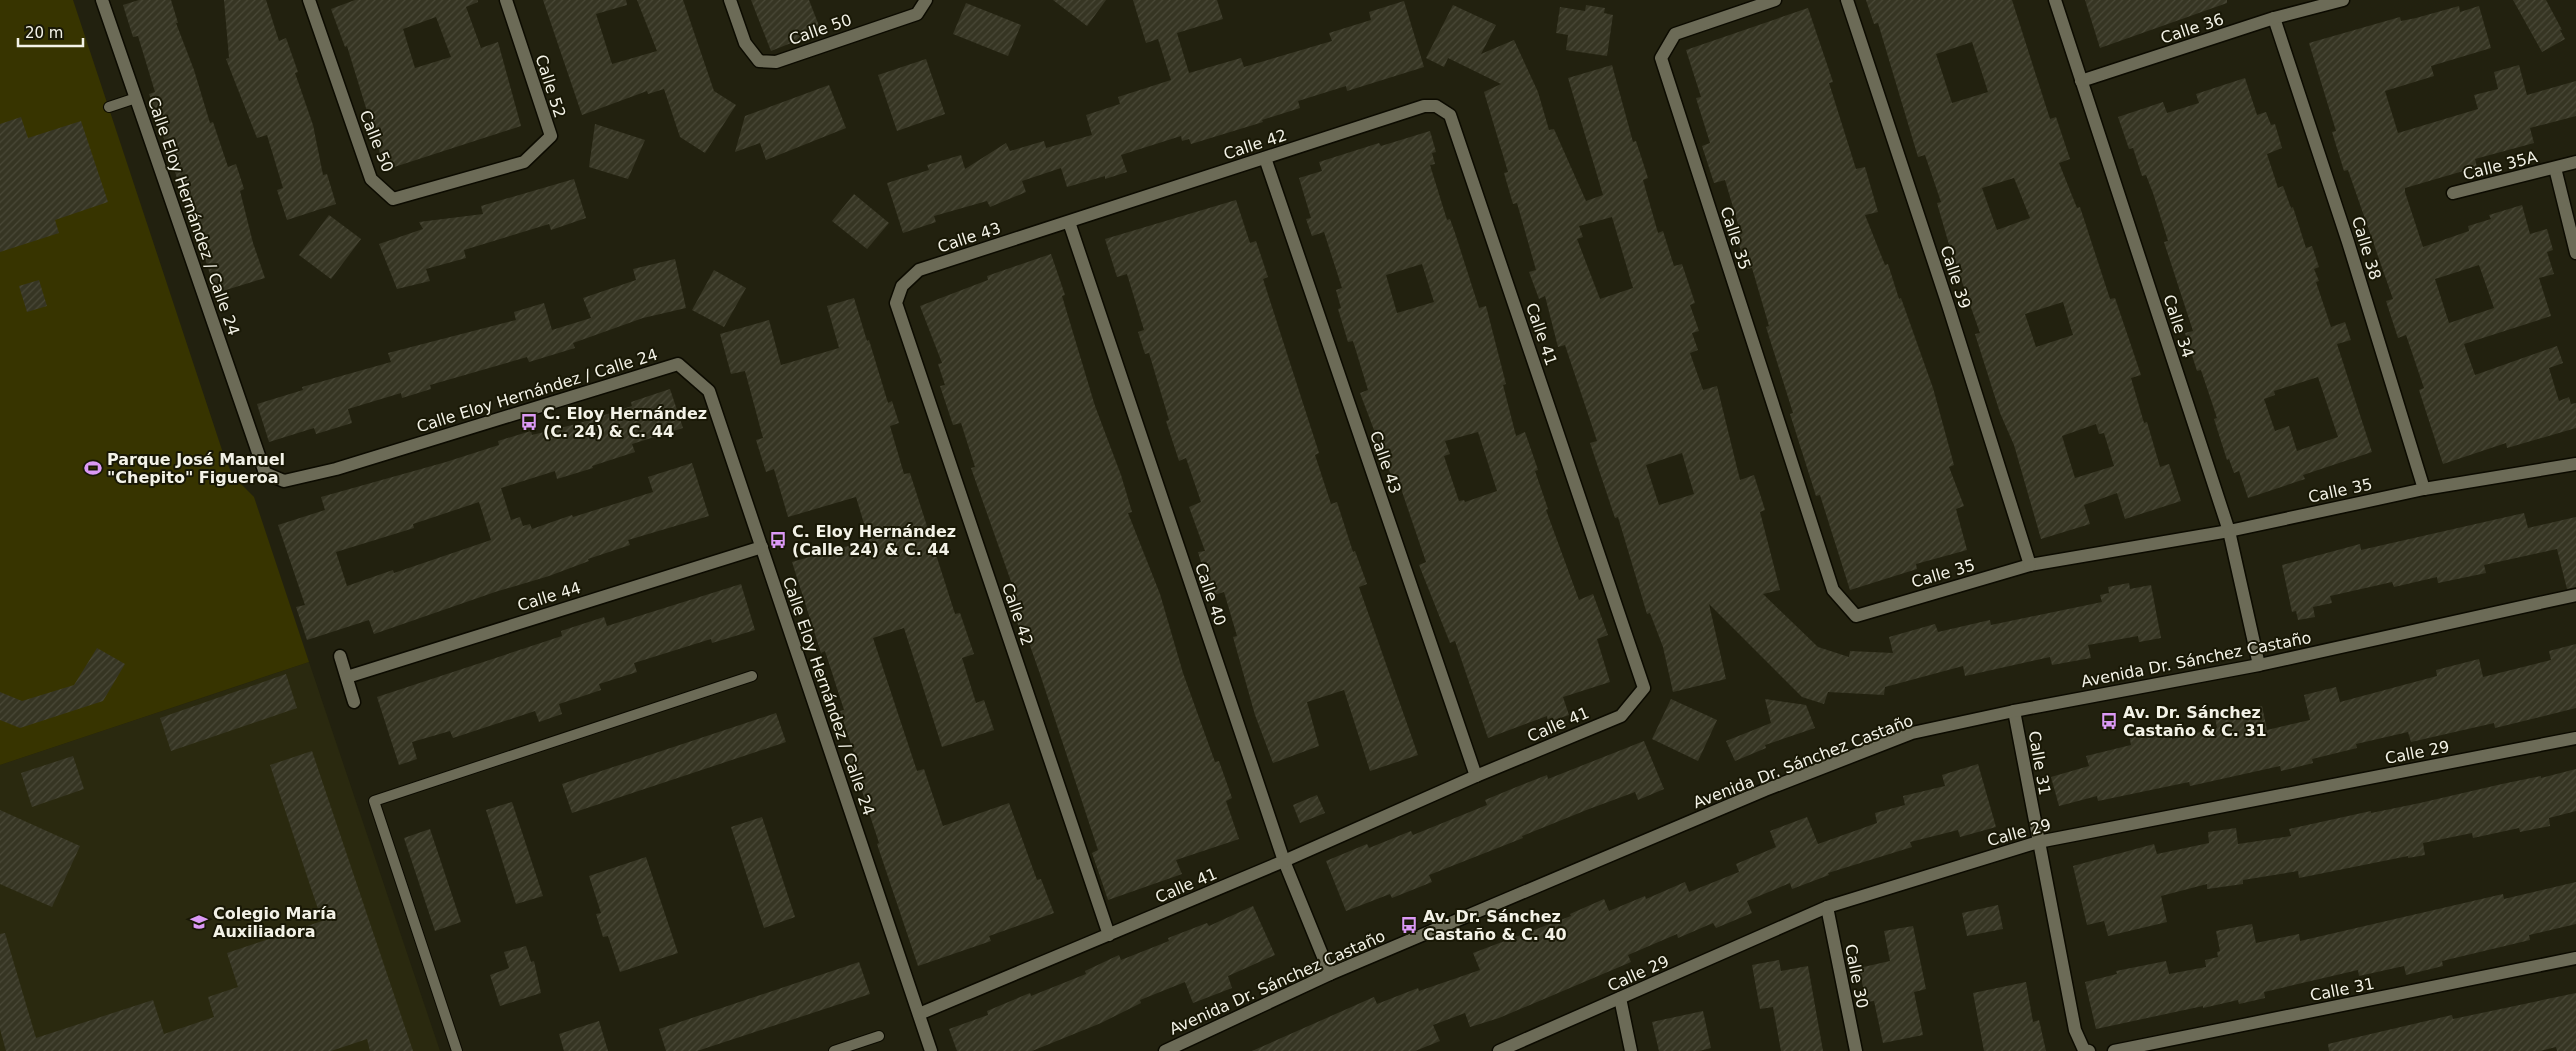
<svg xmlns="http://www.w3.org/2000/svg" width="2576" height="1051" font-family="'DejaVu Sans',sans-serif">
<defs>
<pattern id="building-hatch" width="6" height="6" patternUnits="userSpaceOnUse" patternTransform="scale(1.25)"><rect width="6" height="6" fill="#363523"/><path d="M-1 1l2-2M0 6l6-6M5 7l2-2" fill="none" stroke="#4a4938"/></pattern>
</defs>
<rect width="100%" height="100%" fill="#22210f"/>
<polygon fill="#2a290f" points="309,662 440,1051 0,1051 0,765"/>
<polygon fill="#373400" points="0,0 73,0 224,456 233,476 254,497 309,662 0,765"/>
<g fill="url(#building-hatch)" fill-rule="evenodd">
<polygon points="139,0 171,0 178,23 176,23 194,70 210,123 213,122 228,167 236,164 244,189 240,191 253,243 265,278 216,293 200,243 198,243 189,208 187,208 149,94 155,92 138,36 133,37 123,5"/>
<polygon points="224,0 266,0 279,41 286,38 298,72 295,73 313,125 323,175 327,174 336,204 287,220 277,190 283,188 267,135 257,138 226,59 229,58"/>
<path d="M355 0H478V2L466 7 481 48 498 42 521 126 385 170 347 46 345 47 331 9ZM436 17 451 57 415 68 403 29Z"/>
<polygon points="543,0 626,0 627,5 596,14 612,64 657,51 637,0 683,0 714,91 736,105 705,153 680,137 664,89 648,94 647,91 582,115"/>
<polygon points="751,0 809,0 821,31 771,51"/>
<polygon points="1053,0 1106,0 1087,26"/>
<polygon points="1133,0 1217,0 1223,19 1177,33 1189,73 1241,58 1244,67 1332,41 1329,33 1371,20 1369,12 1404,1 1424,67 1347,91 1346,86 1298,101 1300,108 1262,120 1263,122 1191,144 1189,139 1182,141 1181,136 1121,155 1127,172 1105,179 1105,176 1067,187 1061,168 1022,181 1026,192 990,207 987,201 934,216 936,222 903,233 887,183 929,170 927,165 961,155 965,169 1006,143 1010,151 1044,141 1046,148 1092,135 1086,115 1120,104 1118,97 1171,80 1158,39 1146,43"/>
<path d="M1866 0H2012L2050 119 2056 117 2070 159 2059 163 2077 208 2080 207 2110 299 2115 298 2141 375 2131 378 2144 423 2147 422 2160 467 2169 464 2181 501 2125 519 2117 493 2084 505 2090 524 2041 539 2014 445 2000 413 1975 334 1980 333 1950 248 1937 203 1941 202 1925 155 1918 157 1878 23 1874 24ZM1972 42 1988 92 1952 103 1936 54ZM2014 178 2030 218 1997 230 1982 188ZM2063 302 2073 335 2036 347 2025 314ZM2096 424 2099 434 2104 433 2114 466 2075 478 2062 436Z"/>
<polygon points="2085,0 2227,0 2227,3 2100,48"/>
<polygon points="2513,0 2546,0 2562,30 2560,30 2565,39 2542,52"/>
<polygon points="966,3 1021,25 1008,56 953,34"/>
<path d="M1453 5 1496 25 1481 54 1514 40 1538 92 1549 130 1554 129 1586 201 1603 195 1568 78 1612 65 1633 142 1636 141 1648 178 1643 180 1658 233 1663 231 1674 266 1682 264 1695 303 1690 305 1699 331 1692 333 1698 350 1690 353 1703 390 1717 386 1740 480 1754 475 1765 510 1760 512 1780 590 1763 594 1818 647 1849 657 1850 651 1893 653 1889 637 1935 624 1938 632 1990 620 1991 625 2102 602 2100 595 2109 593 2108 587 2129 583 2130 589 2151 585 2161 638 2139 642 2138 636 2088 645 2091 658 2052 665 2050 657 1965 676 1963 666 1885 687 1884 695 1828 692 1824 704 1802 697 1709 604 1726 679 1673 692 1663 647 1650 613 1647 614 1618 517 1615 518 1590 443 1597 441 1565 345 1558 347 1545 296 1539 299 1529 272 1536 270 1517 203 1513 204 1504 173 1508 172 1484 92 1501 84 1448 58 1444 67 1426 58ZM1612 217 1633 288 1600 299 1577 239 1583 237 1579 226ZM1682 453 1694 494 1659 505 1646 465Z"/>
<polygon points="1586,5 1605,8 1604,13 1613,15 1607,56 1566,50 1568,35 1556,33 1560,7 1585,11"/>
<path d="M2459 6 2460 12 2479 6 2491 48 2431 66 2434 76 2385 91 2398 133 2478 109 2474 95 2498 89 2494 72 2519 65 2527 95 2576 81V116L2530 128 2534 143 2475 159 2477 167 2405 188V192L2423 247 2469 231 2468 226 2491 219 2489 215 2522 205 2530 234 2547 229 2553 250 2547 252 2554 274 2539 278 2551 316 2464 344 2475 375 2557 346 2563 363 2549 368 2559 401 2569 397 2571 404 2576 403V428L2507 448 2506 443 2443 464 2419 390 2424 388 2406 335 2398 338 2386 301 2393 299 2348 170 2344 171 2332 132 2336 131 2309 43 2400 17 2401 21 2416 18ZM2479 265 2494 308 2449 323 2435 279Z"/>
<polygon points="1808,8 1833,82 1829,83 1856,169 1865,167 1878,212 1865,215 1885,265 1888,264 1899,299 1901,298 1933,388 1954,465 1949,467 1964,506 1956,509 1967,550 1916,564 1917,569 1850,590 1820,495 1816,496 1790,414 1793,413 1766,327 1769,326 1752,268 1747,269 1736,236 1741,234 1725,180 1714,183 1702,146 1710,143 1696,98 1701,97 1686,50"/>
<polygon points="926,59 945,114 897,131 878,75"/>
<path d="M2245 78 2257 115 2266 112 2271 125 2275 124 2282 148 2267 154 2278 188 2283 186 2291 208 2293 207 2306 248 2312 246 2319 267 2314 269 2319 281 2316 282 2331 327 2345 322 2351 340 2337 344 2372 452 2303 475 2305 479 2248 498 2239 471 2234 473 2229 459 2227 460 2214 419 2217 418 2201 370 2197 371 2185 333 2193 331 2164 242 2168 241 2153 193 2146 175 2142 176 2133 148 2129 149 2118 117 2163 102 2167 113 2199 103 2196 94ZM2318 377 2338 437 2297 451 2289 426 2275 431 2264 399 2275 395 2274 391Z"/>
<polygon points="829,85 846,128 766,160 760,143 735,152 745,116"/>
<polygon points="21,117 28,138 81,121 108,202 55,220 59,233 0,252 0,124"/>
<polygon points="595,124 645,140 628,179 589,167"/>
<path d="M1430 131 1436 152 1432 153 1435 164 1430 165 1447 220 1450 219 1455 233 1479 308 1486 306 1506 384 1503 385 1516 436 1525 432 1538 470 1535 471 1548 509 1546 510 1579 600 1593 594 1608 635 1597 639 1610 682 1563 697 1569 715 1548 722 1547 716 1488 738 1455 641 1450 643 1419 565 1426 562 1396 474 1391 475 1360 393 1368 390 1353 341 1348 342 1338 309 1341 308 1336 290 1342 288 1324 232 1312 236 1306 219 1311 218 1299 178 1322 171 1319 162 1379 143 1381 146ZM1422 264 1434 302 1397 313 1386 275ZM1478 432 1497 491 1465 502 1464 500 1459 501 1444 456 1450 454 1445 441Z"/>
<polygon points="574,179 586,218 551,230 549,224 464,250 466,258 426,269 430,281 397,289 379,244 423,229 419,222 483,214 481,206"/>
<polygon points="854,194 889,223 867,249 832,221"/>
<polygon points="1236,200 1250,243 1256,241 1268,277 1263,279 1319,453 1315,455 1331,504 1337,502 1353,552 1355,551 1367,584 1359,587 1418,755 1370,771 1344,690 1307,702 1319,746 1273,763 1255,715 1233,637 1237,636 1224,592 1211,596 1198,552 1205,551 1189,507 1201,502 1186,458 1179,461 1166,421 1169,420 1149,353 1145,354 1138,332 1144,330 1127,274 1117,277 1105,239"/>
<polygon points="329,215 361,239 331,279 299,255"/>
<polygon points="1051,254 1065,295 1062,296 1095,406 1121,475 1132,512 1128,513 1160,594 1183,673 1215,762 1219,761 1232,798 1226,801 1239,839 1176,860 1182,874 1108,900 1092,853 1098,850 1041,677 1027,637 1023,638 1012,609 1020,607 971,468 975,467 961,423 953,425 940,386 945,385 938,364 942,363 920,306 988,280 987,276"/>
<polygon points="675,259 686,308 643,318 573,343 575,348 529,362 527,357 430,385 431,389 402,398 401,393 348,409 352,423 316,434 314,428 269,442 257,404 303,390 302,387 391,362 388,353 516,320 514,312 544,303 552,330 591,318 583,298 636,280 633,269"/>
<polygon points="714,270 746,288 724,327 692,310"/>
<polygon points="39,280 47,306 27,312 19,286"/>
<polygon points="854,298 867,341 869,340 888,403 892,401 899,423 890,426 904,474 910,473 955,614 960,613 974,654 962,658 976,703 984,700 994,730 942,747 904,628 873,638 917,771 924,769 943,826 1009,803 1037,880 1041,879 1054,913 989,936 991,941 918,966 877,844 879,843 859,782 856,783 847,756 854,753 840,711 844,710 825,651 821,653 792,562 869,540 856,497 788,517 774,469 766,472 756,440 763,438 745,371 731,374 720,334 769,320 781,365 839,348 827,306"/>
<path d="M670 389 683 428 632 444 635 452 592 466 593 468 557 479 555 471 501 488 511 520 520 517 523 526 530 524 532 529 572 515 573 517 653 492 648 477 692 463 709 516 628 540 630 545 588 559 589 561 549 576 495 592 374 634 369 620 307 640 296 607 305 605 278 525 325 510 321 497 446 462 499 445 498 441 531 431 532 435 580 423 632 406 631 402ZM479 502 491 540 394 573 393 570 347 586 336 552 414 528 413 524Z"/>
<polygon points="2524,513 2528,528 2576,517 2576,587 2567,589 2557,549 2484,565 2486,573 2438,583 2437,577 2394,587 2392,582 2330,596 2332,603 2313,607 2315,617 2298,620 2296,611 2292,612 2282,565 2360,544 2361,550"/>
<polygon points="741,584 755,630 712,643 711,639 634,663 637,672 599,684 601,690 559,704 562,714 539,722 535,711 453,738 450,731 412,742 417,759 399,765 377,697 562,636 561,631 604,617 607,626"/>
<polygon points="2576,644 2576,708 2495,728 2494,723 2411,742 2408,732 2356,744 2357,748 2312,759 2313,763 2281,771 2280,766 2190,786 2189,782 2098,801 2097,796 2059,806 2051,777 2089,766 2086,756 2131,745 2129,734 2170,726 2172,739 2217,728 2215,717 2262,706 2267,730 2310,720 2304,695 2336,687 2340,702 2437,676 2436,670 2479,659 2483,677 2551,660 2549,651"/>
<polygon points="97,648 125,664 103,701 20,728 0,720 0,692 22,701 74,685"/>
<polygon points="286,674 297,708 171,751 160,718"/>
<polygon points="1671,699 1717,720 1698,761 1652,739"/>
<polygon points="1765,699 1806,705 1815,728 1765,745 1766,748 1735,761 1726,741 1771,723"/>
<polygon points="776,713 786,742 572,813 562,784"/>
<polygon points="1644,741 1664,789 1638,800 1635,792 1589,809 1522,836 1523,838 1429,875 1432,882 1392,898 1390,894 1346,911 1326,861 1367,844 1369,848 1411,831 1413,835 1487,805 1485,800 1514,788 1547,775 1548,779"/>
<polygon points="312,751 413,1051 370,1051 367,1039 331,1051 6,1051 0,1029 0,934 5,933 36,1038 153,1000 164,1034 214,1017 208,997 238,987 227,953 322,921 270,765"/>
<polygon points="73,756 84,789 32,807 21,773"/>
<polygon points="1978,764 1996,827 1960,837 1958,830 1910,842 1912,847 1828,873 1829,875 1792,889 1790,883 1747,901 1752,913 1716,928 1713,923 1678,938 1677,934 1628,955 1631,962 1499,1018 1470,1027 1465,1013 1433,1025 1440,1041 1415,1051 1252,1051 1374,997 1377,1004 1418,988 1419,991 1480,970 1473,953 1571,916 1570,914 1604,899 1609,911 1645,896 1646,899 1685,882 1689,892 1739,872 1736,864 1776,847 1770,831 1807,817 1818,844 1877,823 1875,813 1905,805 1903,796 1945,786 1942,775"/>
<polygon points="2576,769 2576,811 2549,818 2550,826 2520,832 2519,828 2473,838 2472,833 2423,843 2425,855 2408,858 2408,856 2299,878 2298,871 2243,880 2243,884 2207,889 2207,884 2161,896 2167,922 2108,936 2104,921 2087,925 2073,866 2154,844 2157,854 2209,843 2208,832 2236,828 2238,844 2291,836 2289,829 2371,811 2371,813 2420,803 2502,784 2541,776 2541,778"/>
<polygon points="1317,795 1325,813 1300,823 1293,805"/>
<polygon points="512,802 543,896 516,904 486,810"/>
<polygon points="0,810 80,846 52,907 0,884"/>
<polygon points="762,817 795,917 764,928 731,827"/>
<polygon points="430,829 461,922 435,931 404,838"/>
<polygon points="646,857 678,953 620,972 608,936 603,937 596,914 601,913 589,876"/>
<polygon points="2576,882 2576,924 2529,935 2530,940 2442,961 2443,966 2406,975 2404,966 2359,976 2358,970 2264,992 2265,998 2239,1004 2238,1000 2203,1008 2203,1006 2096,1029 2085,982 2117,974 2116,971 2166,961 2169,974 2206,967 2205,960 2218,957 2217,952 2220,951 2216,931 2252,924 2256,943 2299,934 2300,941 2503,894 2504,899"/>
<polygon points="1998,905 2003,929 1967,936 1962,913"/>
<polygon points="1253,906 1275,955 1228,976 1232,988 1193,1003 1185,982 1140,1000 1141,1003 1101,1023 1032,1051 957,1051 949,1029 988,1015 987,1011 1030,993 1031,996 1086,974 1085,971 1119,955 1121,960 1169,941 1168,938 1207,923 1209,926"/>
<polygon points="1913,926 1926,989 1914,992 1923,1035 1883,1043 1874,1001 1866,1002 1859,968 1890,961 1884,931"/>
<polygon points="526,946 531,962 534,961 541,993 500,1006 490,975 509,968 504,952"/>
<polygon points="1779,960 1781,971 1808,966 1823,1051 1781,1051 1773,1007 1760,1009 1752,965"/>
<polygon points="859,962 870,994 697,1051 666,1051 659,1029"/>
<polygon points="2026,982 2033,1022 2039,1020 2046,1051 1984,1051 1973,993"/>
<polygon points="2576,993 2576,1051 2557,1051 2556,1047 2540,1051 2329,1051 2328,1044 2452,1015 2453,1019"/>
<polygon points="1703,1011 1711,1048 1699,1051 1659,1051 1652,1022"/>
<polygon points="599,1021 608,1051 564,1051 559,1034"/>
</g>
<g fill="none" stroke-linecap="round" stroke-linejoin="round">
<g stroke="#0c0b00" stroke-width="12">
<g id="service">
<polyline points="109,107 136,98"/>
<polyline points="457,1051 374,801 752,676"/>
<polyline points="834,1051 879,1036"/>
</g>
</g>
<g stroke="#0c0b00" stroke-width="15">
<g id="minor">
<polyline points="102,0 265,473 284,481 336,469 678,364 709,391 931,1051"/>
<polyline points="309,0 371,179 393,199 524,162 551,136 506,0"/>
<polyline points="730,0 745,43 759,61 776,62 917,14 926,0"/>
<polyline points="1775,0 1675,34 1661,58 1833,590 1856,616 2030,565 2229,531 2424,489 2576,464"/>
<polyline points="1847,0 1948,305 2030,565"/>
<polyline points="2055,0 2229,531 2259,665"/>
<polyline points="2274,18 2348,242 2424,489"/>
<polyline points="2081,81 2274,18 2343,0"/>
<polyline points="1265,158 1476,776"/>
<polyline points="2555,168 2576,253"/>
<polyline points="2453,193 2576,162"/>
<polyline points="1069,222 1284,861 1330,974"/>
<polyline points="340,656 354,702"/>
<polyline points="347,677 762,547"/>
<polyline points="2014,711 2075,1030 2084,1050 2089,1051"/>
<polyline points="1827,907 1856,1051"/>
<polyline points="1620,998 1631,1051"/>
<polyline points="919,1014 1284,861 1476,776 1621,716 1644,688 1450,115 1436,106 1424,106 919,270 902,286 896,303 1109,935"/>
<polyline points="1499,1051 1827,907 2038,842 2576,738"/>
<polyline points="2114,1051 2576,958"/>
</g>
</g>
<g stroke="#0c0b00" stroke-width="15">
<polyline id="tertiary" points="1165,1051 1330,974 1765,790 1912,733 2014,711 2259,665 2576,595"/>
</g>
<use href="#service" stroke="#6c6b57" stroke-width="10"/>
<use href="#minor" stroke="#6c6b57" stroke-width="12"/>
<use href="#tertiary" stroke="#6c6b57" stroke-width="12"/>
</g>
<defs>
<g id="bus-bare" transform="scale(1.35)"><path d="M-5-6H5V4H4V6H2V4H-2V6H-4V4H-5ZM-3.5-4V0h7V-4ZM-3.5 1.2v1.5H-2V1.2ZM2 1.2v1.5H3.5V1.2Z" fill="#db99f5" stroke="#191806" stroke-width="2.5" paint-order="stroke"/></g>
<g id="stadium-bare" transform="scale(1.35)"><path d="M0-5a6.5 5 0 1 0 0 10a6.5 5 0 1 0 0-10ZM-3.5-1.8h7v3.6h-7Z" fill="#db99f5" stroke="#191806" stroke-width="2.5" paint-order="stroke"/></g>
<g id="school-bare" transform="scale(1.35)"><path d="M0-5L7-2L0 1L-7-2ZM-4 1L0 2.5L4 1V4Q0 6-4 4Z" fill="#db99f5" stroke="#191806" stroke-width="2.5" paint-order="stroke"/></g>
</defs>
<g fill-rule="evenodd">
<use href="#bus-bare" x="529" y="422"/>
<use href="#stadium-bare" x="93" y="468"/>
<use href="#bus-bare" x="778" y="540"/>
<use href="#bus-bare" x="2109" y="721"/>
<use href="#school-bare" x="199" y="922"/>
<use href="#bus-bare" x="1409" y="925"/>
</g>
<g text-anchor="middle" stroke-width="4" stroke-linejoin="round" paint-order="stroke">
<g font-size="16" fill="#f3f2e7" stroke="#191806">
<text transform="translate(2192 28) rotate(-18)" y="6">Calle 36</text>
<text transform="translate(820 29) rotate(-19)" y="6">Calle 50</text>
<text transform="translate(551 86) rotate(72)" y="6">Calle 52</text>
<text transform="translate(377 141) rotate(68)" y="6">Calle 50</text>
<text transform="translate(1255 144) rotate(-18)" y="6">Calle 42</text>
<text transform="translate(2500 165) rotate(-14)" y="6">Calle 35A</text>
<text transform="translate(194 216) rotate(71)" y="6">Calle Eloy Hernández / Calle 24</text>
<text transform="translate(969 237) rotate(-18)" y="6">Calle 43</text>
<text transform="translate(1736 238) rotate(72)" y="6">Calle 35</text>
<text transform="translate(2367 248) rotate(73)" y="6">Calle 38</text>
<text transform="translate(1956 277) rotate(72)" y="6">Calle 39</text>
<text transform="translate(2179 326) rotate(72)" y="6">Calle 34</text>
<text transform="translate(1542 334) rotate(71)" y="6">Calle 41</text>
<text transform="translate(537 390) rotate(-17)" y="6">Calle Eloy Hernández / Calle 24</text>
<text transform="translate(1386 462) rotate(71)" y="6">Calle 43</text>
<text transform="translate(2340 490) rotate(-12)" y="6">Calle 35</text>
<text transform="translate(1943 573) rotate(-16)" y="6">Calle 35</text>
<text transform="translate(1211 594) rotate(71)" y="6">Calle 40</text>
<text transform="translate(549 596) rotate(-17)" y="6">Calle 44</text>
<text transform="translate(1018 614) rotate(71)" y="6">Calle 42</text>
<text transform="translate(2196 659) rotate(-11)" y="6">Avenida Dr. Sánchez Castaño</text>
<text transform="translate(829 696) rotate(71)" y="6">Calle Eloy Hernández / Calle 24</text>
<text transform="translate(1558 724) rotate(-23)" y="6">Calle 41</text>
<text transform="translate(2417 752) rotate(-11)" y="6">Calle 29</text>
<text transform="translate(1803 761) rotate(-21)" y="6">Avenida Dr. Sánchez Castaño</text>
<text transform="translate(2040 763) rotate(80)" y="6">Calle 31</text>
<text transform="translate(2019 832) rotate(-15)" y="6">Calle 29</text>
<text transform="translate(1186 885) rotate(-23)" y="6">Calle 41</text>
<text transform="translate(1638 973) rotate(-24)" y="6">Calle 29</text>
<text transform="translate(1857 976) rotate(79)" y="6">Calle 30</text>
<text transform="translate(1277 982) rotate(-24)" y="6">Avenida Dr. Sánchez Castaño</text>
<text transform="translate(2342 989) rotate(-11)" y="6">Calle 31</text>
</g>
<g font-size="16" font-weight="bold" fill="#f3f2e7" stroke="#191806" text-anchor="start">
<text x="543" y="419">C. Eloy Hernández<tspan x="543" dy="18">(C. 24) &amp; C. 44</tspan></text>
<text x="107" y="465">Parque José Manuel<tspan x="107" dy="18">"Chepito" Figueroa</tspan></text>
<text x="792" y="537">C. Eloy Hernández<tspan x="792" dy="18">(Calle 24) &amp; C. 44</tspan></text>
<text x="2123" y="718">Av. Dr. Sánchez<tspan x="2123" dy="18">Castaño &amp; C. 31</tspan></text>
<text x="213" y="919">Colegio María<tspan x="213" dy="18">Auxiliadora</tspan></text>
<text x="1423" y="922">Av. Dr. Sánchez<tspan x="1423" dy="18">Castaño &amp; C. 40</tspan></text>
</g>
</g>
<path d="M18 38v8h65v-8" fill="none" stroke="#f3f2e7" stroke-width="2.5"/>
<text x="25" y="38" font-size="15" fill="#f3f2e7" stroke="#191806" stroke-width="4" paint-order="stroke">20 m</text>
</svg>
